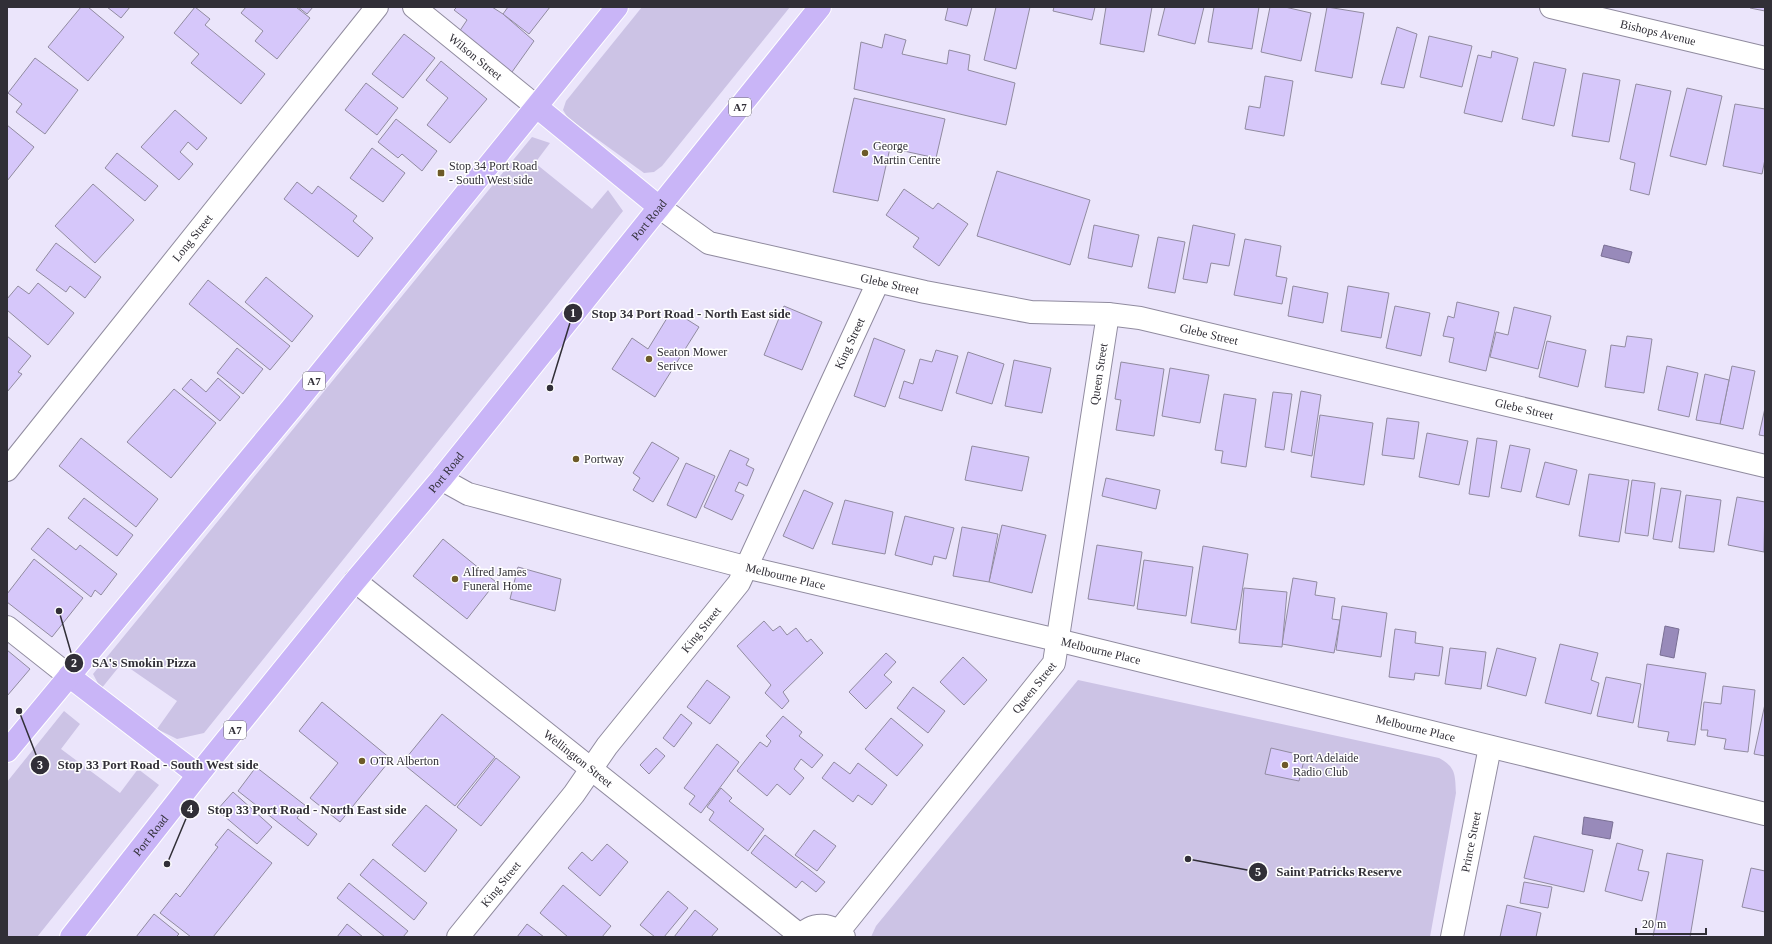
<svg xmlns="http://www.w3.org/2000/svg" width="1772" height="944" font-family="Georgia,serif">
  <rect width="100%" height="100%" fill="#ebe5fb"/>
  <g fill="#ccc3e5">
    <path d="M642,7H790L662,166L654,172L644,173L568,118L563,110L566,101Z"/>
    <path d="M532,137L550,143L535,163L592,209L608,190L623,211L204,733L177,739L157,729L177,701L122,663L101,689L93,674Z"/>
    <path d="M1078,680L1439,758C1456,767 1455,775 1456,793L1430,937H871L876,926Z"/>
    <path d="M64,711L80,724L61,749L120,793L138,769L159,785L37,937H7V782Z"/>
  </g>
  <g fill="#988aba" stroke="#796f93">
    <path d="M1604,245L1632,252L1629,263L1601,256Z"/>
    <path d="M1665,626L1679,629L1674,658L1660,655Z"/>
    <path d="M1584,817L1613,822L1610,839L1582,834Z"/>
  </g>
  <g fill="#d6c7fa" stroke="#918ba0">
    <path d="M81,7H88L124,37L88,81L48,47Z"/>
    <path d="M107,7H130L121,18Z"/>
    <path d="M195,7L210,19L205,25L265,74L241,104L191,63L199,54L174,33Z"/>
    <path d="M246,7H296L310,18L277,59L255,41L263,31L241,13Z"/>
    <path d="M298,7H313L307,14Z"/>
    <path d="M457,7H492L503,14L534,41L512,72L459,32L467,20L454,10Z"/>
    <path d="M508,7H550L529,34L503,14Z"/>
    <path d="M948,7H972L967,26L945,20Z"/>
    <path d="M996,7H1030L1016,69L984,60Z"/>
    <path d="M1054,7H1095L1092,20L1053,11Z"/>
    <path d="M1106,7H1152L1144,52L1100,44Z"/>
    <path d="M1165,7H1204L1195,44L1158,35Z"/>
    <path d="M1214,7H1259L1252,49L1208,42Z"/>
    <path d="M1270,7H1285L1311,13L1301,61L1261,52Z"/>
    <path d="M1327,7L1364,13L1352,78L1315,71Z"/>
    <path d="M1750,7H1765V11L1750,8Z"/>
    <path d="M1397,27L1417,34L1404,88L1381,84Z"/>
    <path d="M404,34L435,58L403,98L372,74Z"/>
    <path d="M885,34L906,40L902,54L947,64L949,50L970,55L968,70L1015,83L1006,125L854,89L861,42L882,48Z"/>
    <path d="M1429,36L1472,46L1462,87L1420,77Z"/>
    <path d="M1492,51L1518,58L1502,122L1464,113L1478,55L1491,58Z"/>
    <path d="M35,58L78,90L45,134L16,112L22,104L8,93Z"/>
    <path d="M441,61L487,99L450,143L427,125L448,98L426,80Z"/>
    <path d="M1534,62L1566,69L1554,126L1522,119Z"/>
    <path d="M1583,73L1620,80L1609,142L1572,136Z"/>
    <path d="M1265,76L1293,81L1284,136L1245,129L1249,106L1260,108Z"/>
    <path d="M366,83L398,108L377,135L345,110Z"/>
    <path d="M1636,84L1671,91L1649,195L1630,190L1635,163L1620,159Z"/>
    <path d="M1687,88L1722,96L1706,165L1670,156Z"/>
    <path d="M854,98L945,119L936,158L890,148L878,201L833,192Z"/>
    <path d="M1735,104L1765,109V159L1762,174L1723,166Z"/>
    <path d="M175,110L207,138L197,150L188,142L180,152L193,164L179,180L141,147Z"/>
    <path d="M396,119L437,151L422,171L402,154L398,158L378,142Z"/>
    <path d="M7,125L34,147L7,181Z"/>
    <path d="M372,148L405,173L383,202L350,178Z"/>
    <path d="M117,153L158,186L145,201L105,168Z"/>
    <path d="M997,171L1090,200L1070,265L977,236Z"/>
    <path d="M297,182L312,194L318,186L357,216L353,221L373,238L358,257L284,199Z"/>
    <path d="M93,184L134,220L95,263L55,226Z"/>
    <path d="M904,189L933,209L938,203L968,224L939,266L913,247L919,238L886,215Z"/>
    <path d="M1094,225L1139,235L1132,267L1088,258Z"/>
    <path d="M1193,225L1235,234L1229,266L1211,263L1207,283L1183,279Z"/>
    <path d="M1158,237L1185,242L1175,293L1148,288Z"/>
    <path d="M1245,239L1281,246L1276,276L1287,278L1282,304L1234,295Z"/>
    <path d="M56,243L101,277L85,298L70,286L66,292L36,270Z"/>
    <path d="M266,277L313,316L292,342L245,302Z"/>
    <path d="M208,280L290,346L270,370L189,304Z"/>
    <path d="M38,283L74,313L48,345L7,310V299L18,286L29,294Z"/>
    <path d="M1293,286L1328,293L1323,323L1288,316Z"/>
    <path d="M1348,286L1389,293L1381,338L1341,331Z"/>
    <path d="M1457,302L1499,312L1486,371L1449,362L1454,338L1443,336L1448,316L1454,318Z"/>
    <path d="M784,306L822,322L802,370L764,355Z"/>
    <path d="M1395,306L1430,313L1421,356L1386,348Z"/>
    <path d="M1514,307L1551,316L1538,369L1490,357L1496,332L1508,335Z"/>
    <path d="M672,310L699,327L655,397L612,369L632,338L648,349Z"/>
    <path d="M7,336L31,356L18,372L22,374L7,392Z"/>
    <path d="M1627,336L1652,339L1644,393L1605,387L1611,345L1625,347Z"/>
    <path d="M874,338L905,350L885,407L854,396Z"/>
    <path d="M1547,341L1586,350L1578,387L1539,377Z"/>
    <path d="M237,348L263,369L243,394L217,373Z"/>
    <path d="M936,350L958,356L942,411L899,398L904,381L913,384L920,359L932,362Z"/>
    <path d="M968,352L1004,364L992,404L956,393Z"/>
    <path d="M1014,360L1051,368L1042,413L1005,406Z"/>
    <path d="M1121,362L1164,369L1154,436L1116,430L1121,400L1115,399Z"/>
    <path d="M1667,366L1698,373L1689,417L1658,410Z"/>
    <path d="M1732,366L1755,371L1743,429L1720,424Z"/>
    <path d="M1170,368L1209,375L1200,423L1162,416Z"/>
    <path d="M1705,374L1729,380L1720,424L1696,420Z"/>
    <path d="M218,378L240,397L220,421L182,389L191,379L206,392Z"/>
    <path d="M174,389L216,423L171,478L127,442Z"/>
    <path d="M1301,391L1321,395L1312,456L1291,452Z"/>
    <path d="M1273,392L1292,394L1284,450L1265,447Z"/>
    <path d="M1224,394L1256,399L1246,467L1221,463L1223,451L1215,450Z"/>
    <path d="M1765,408V436L1759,435Z"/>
    <path d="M1320,415L1373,423L1364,485L1311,477Z"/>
    <path d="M1387,418L1419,422L1414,459L1382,455Z"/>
    <path d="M1427,433L1468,441L1459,485L1419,477Z"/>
    <path d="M81,438L158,499L136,527L59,466Z"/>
    <path d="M1477,438L1497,441L1489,497L1469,494Z"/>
    <path d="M652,442L679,458L653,502L633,490L640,478L633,473Z"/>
    <path d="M1510,445L1530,449L1521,492L1501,488Z"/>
    <path d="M972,446L1029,457L1022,491L965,480Z"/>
    <path d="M730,450L749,459L746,465L754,469L747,486L739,482L735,491L744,495L732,520L704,507Z"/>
    <path d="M1545,462L1577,470L1569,505L1536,497Z"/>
    <path d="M686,463L715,476L696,518L667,505Z"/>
    <path d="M1589,474L1629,480L1619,542L1579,536Z"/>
    <path d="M1106,478L1160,490L1156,509L1102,496Z"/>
    <path d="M1632,480L1655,483L1648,536L1625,533Z"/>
    <path d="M1661,488L1681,491L1672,542L1653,539Z"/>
    <path d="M804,490L833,503L813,549L783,536Z"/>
    <path d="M1686,495L1721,500L1714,552L1679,548Z"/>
    <path d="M1737,497L1765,502L1764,552L1728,545Z"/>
    <path d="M84,498L133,535L117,556L68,518Z"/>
    <path d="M845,500L893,512L885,554L832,544Z"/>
    <path d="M905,516L954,528L946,559L934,556L932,565L895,555Z"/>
    <path d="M1002,525L1046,535L1032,593L989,582Z"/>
    <path d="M962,527L998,534L989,582L953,576Z"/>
    <path d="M48,528L76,550L80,545L117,574L101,595L95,590L91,597L31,549Z"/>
    <path d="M443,539L496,582L467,619L413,576Z"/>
    <path d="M1097,545L1142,552L1134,606L1088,599Z"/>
    <path d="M1203,546L1248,554L1236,630L1191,623Z"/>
    <path d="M34,559L83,598L52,637L7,602V594Z"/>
    <path d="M1144,560L1193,567L1186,616L1137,609Z"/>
    <path d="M518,567L561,579L555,611L510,599Z"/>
    <path d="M1293,578L1317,582L1315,595L1335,598L1332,619L1340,620L1334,653L1282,644Z"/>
    <path d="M1244,588L1287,592L1282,647L1239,643Z"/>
    <path d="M1342,606L1387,613L1381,657L1336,650Z"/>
    <path d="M764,621L773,631L780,626L787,635L796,628L807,642L811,639L823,653L783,692L789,701L782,709L765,693L771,685L737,646Z"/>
    <path d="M1395,629L1416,632L1415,643L1443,647L1439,676L1415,673L1414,680L1389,677Z"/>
    <path d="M1560,644L1598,653L1591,680L1599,683L1591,714L1545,703Z"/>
    <path d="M1450,648L1486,652L1481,689L1445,684Z"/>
    <path d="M1497,648L1536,658L1526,696L1487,686Z"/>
    <path d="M7,650L30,669L7,696Z"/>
    <path d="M886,653L896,662L884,675L892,682L866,709L849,692Z"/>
    <path d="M963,657L987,680L964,705L940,682Z"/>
    <path d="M1647,664L1706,673L1695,745L1667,741L1669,732L1638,727Z"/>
    <path d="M1606,677L1641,684L1633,723L1597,716Z"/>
    <path d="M707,680L730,697L710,724L687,707Z"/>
    <path d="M1723,686L1755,690L1748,752L1724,749L1726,739L1707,736L1708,730H1701L1704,702L1721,704Z"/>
    <path d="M913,687L945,711L928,733L897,708Z"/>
    <path d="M322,702L391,759L340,822L310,798L338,763L299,731Z"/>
    <path d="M1765,704V756L1754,754Z"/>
    <path d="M442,714L495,757L455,806L402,763Z"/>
    <path d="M681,714L692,723L674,747L663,738Z"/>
    <path d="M783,716L802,732L799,736L823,755L812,768L801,759L794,769L804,778L790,795L777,784L767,796L737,771L760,742L767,747L771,741L766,736Z"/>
    <path d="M891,718L923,745L897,776L865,749Z"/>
    <path d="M717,744L739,762L701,813L689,804L695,796L684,788Z"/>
    <path d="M656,748L665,756L649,774L640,765Z"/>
    <path d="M1271,748L1305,756L1299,781L1265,774Z"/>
    <path d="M496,758L520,777L481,826L457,807Z"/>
    <path d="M834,762L850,774L858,763L887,785L872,805L858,795L853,802L822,778Z"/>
    <path d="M256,767L306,806L297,818L317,834L308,846L238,791Z"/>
    <path d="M721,788L732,798L729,801L764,829L748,851L709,820L714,812L707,807Z"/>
    <path d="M233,792L272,827L257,844L217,810Z"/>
    <path d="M426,805L457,830L425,872L392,845Z"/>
    <path d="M228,829L272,863L213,937H191L160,913L176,893L180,897L218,847L215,845Z"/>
    <path d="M814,830L836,846L817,871L795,855Z"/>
    <path d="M765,835L825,882L816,892L802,881L796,888L751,853Z"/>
    <path d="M1534,836L1593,850L1584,892L1524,878Z"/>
    <path d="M1617,843L1643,850L1638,870L1649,872L1642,901L1605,891Z"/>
    <path d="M607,844L628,862L600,896L568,868L582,852L592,861Z"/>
    <path d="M1667,853L1703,860L1690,937H1653Z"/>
    <path d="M373,859L427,903L414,920L360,875Z"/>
    <path d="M1751,868L1765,871V912L1742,907Z"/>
    <path d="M1524,882L1552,887L1548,908L1520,903Z"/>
    <path d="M349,883L408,931L403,937H385L337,898Z"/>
    <path d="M563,885L611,926L602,937H568L540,913Z"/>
    <path d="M668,891L688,908L664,937H655L640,925Z"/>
    <path d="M1507,905L1541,913L1536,937H1500Z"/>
    <path d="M695,910L718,929L711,937H674Z"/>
    <path d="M154,914L179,934L176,937H136Z"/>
    <path d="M347,924L363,937H337Z"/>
    <path d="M527,924L544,937H517Z"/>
  </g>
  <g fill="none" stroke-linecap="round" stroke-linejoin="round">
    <g stroke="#908b9f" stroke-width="24">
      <g id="minor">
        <path id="s1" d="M414,7L537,107"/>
        <path id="s2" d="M1551,7L1765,58"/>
        <path id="s3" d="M659,207L709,243L925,292L1031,312L1108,314L1140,318L1765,466"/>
        <path id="s4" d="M7,470L377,7"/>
        <path id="s5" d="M441,479L468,494L745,567L1057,640L1765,814"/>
        <path id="s6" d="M355,581L801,936"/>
        <path d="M7,627L69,676"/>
        <path id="s7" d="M839,931L1054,663L1108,314"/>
        <path id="s8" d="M458,937L574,794L607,746L739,583L878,282"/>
        <path d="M800,937C812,921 832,923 844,937"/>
        <path id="s9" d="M1452,937L1490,747"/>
      </g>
    </g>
    <g stroke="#fff" stroke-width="24">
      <g id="highway">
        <path d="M537,107L659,207"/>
        <path d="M69,676L198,775"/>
        <path d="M7,751L291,409L617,7"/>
        <path id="s10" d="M71,937L198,775L355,581L441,479L820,7"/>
      </g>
    </g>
    <use href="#minor" stroke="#fff" stroke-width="22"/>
    <use href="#highway" stroke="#c9b5f7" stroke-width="22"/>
  </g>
  <g fill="#6d5a28" stroke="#fff" stroke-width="1.5">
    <circle cx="865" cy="153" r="4"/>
    <rect x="437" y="169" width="8" height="8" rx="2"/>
    <circle cx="649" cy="359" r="4"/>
    <circle cx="576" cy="459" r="4"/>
    <circle cx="455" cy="579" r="4"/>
    <circle cx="362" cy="761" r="4"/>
    <circle cx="1285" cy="765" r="4"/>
  </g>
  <g text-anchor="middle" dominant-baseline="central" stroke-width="3" stroke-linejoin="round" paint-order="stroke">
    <g fill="#fff" stroke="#6f6d73" stroke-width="1">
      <rect x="729" y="98" width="22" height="18" rx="3"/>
      <rect x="303" y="372" width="22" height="18" rx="3"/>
      <rect x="224" y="721" width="22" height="18" rx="3"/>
    </g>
    <g font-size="11" font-weight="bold" fill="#312f37">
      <text x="740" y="107">A7</text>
      <text x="314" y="381">A7</text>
      <text x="235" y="730">A7</text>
    </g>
    <g font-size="12" fill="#312f37" stroke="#fff">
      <text stroke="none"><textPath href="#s2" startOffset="110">Bishops Avenue</textPath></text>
      <text stroke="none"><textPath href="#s1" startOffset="79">Wilson Street</textPath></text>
      <text stroke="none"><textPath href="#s10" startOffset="921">Port Road</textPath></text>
      <text stroke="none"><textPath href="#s4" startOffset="297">Long Street</textPath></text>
      <text stroke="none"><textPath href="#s3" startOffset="247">Glebe Street</textPath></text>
      <text stroke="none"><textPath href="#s3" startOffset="571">Glebe Street</textPath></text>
      <text stroke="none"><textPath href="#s8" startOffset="716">King Street</textPath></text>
      <text stroke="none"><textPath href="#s7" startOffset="636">Queen Street</textPath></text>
      <text stroke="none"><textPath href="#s3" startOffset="895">Glebe Street</textPath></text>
      <text stroke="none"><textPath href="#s10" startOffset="597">Port Road</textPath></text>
      <text stroke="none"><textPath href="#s5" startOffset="359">Melbourne Place</textPath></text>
      <text stroke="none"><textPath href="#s8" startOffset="392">King Street</textPath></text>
      <text stroke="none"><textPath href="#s5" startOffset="683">Melbourne Place</textPath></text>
      <text stroke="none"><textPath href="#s7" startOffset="312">Queen Street</textPath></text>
      <text stroke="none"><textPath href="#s5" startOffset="1007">Melbourne Place</textPath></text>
      <text stroke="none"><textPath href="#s6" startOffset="285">Wellington Street</textPath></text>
      <text stroke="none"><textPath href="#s10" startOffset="129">Port Road</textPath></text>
      <text stroke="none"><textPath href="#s9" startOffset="97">Prince Street</textPath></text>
      <text stroke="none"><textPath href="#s8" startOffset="68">King Street</textPath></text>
    </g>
    <g font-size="12" fill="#312f37" stroke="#fff" text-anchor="start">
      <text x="873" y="146">George<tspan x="873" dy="14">Martin Centre</tspan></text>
      <text x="449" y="166">Stop 34 Port Road<tspan x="449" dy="14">- South West side</tspan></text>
      <text x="657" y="352">Seaton Mower<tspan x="657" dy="14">Serivce</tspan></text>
      <text x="584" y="459">Portway</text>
      <text x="463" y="572">Alfred James<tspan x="463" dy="14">Funeral Home</tspan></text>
      <text x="1293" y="758">Port Adelaide<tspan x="1293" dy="14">Radio Club</tspan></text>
      <text x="370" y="761">OTR Alberton</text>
    </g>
  </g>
  <path fill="none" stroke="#312f37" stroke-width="1.5" d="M550 388L573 313M59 611L74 663M19 711L40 765M167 864L190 809M1188 859L1258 872"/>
  <g fill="#312f37" stroke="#fff" stroke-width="1.5">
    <circle cx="550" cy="388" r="4"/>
    <circle cx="59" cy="611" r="4"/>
    <circle cx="19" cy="711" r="4"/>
    <circle cx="167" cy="864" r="4"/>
    <circle cx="1188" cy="859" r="4"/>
    <circle cx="573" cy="313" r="10"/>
    <circle cx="74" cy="663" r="10"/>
    <circle cx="40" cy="765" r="10"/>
    <circle cx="190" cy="809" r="10"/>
    <circle cx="1258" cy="872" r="10"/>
  </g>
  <g font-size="12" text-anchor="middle" font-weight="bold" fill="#fff">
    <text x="573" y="317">1</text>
    <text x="74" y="667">2</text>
    <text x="40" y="769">3</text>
    <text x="190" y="813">4</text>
    <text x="1258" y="876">5</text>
  </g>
  <g font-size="13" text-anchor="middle" font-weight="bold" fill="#312f37" stroke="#fff" stroke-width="3" stroke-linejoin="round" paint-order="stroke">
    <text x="691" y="318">Stop 34 Port Road - North East side</text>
    <text x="144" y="667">SA's Smokin Pizza</text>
    <text x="158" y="769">Stop 33 Port Road - South West side</text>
    <text x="307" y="814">Stop 33 Port Road - North East side</text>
    <text x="1339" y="876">Saint Patricks Reserve</text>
  </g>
  <rect width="1772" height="944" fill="none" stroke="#312f37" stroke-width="16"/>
  <path d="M1636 928v6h70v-6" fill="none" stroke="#312f37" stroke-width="2"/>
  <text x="1642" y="928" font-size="12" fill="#312f37" stroke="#ffffff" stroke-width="3" paint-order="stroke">20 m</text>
</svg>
